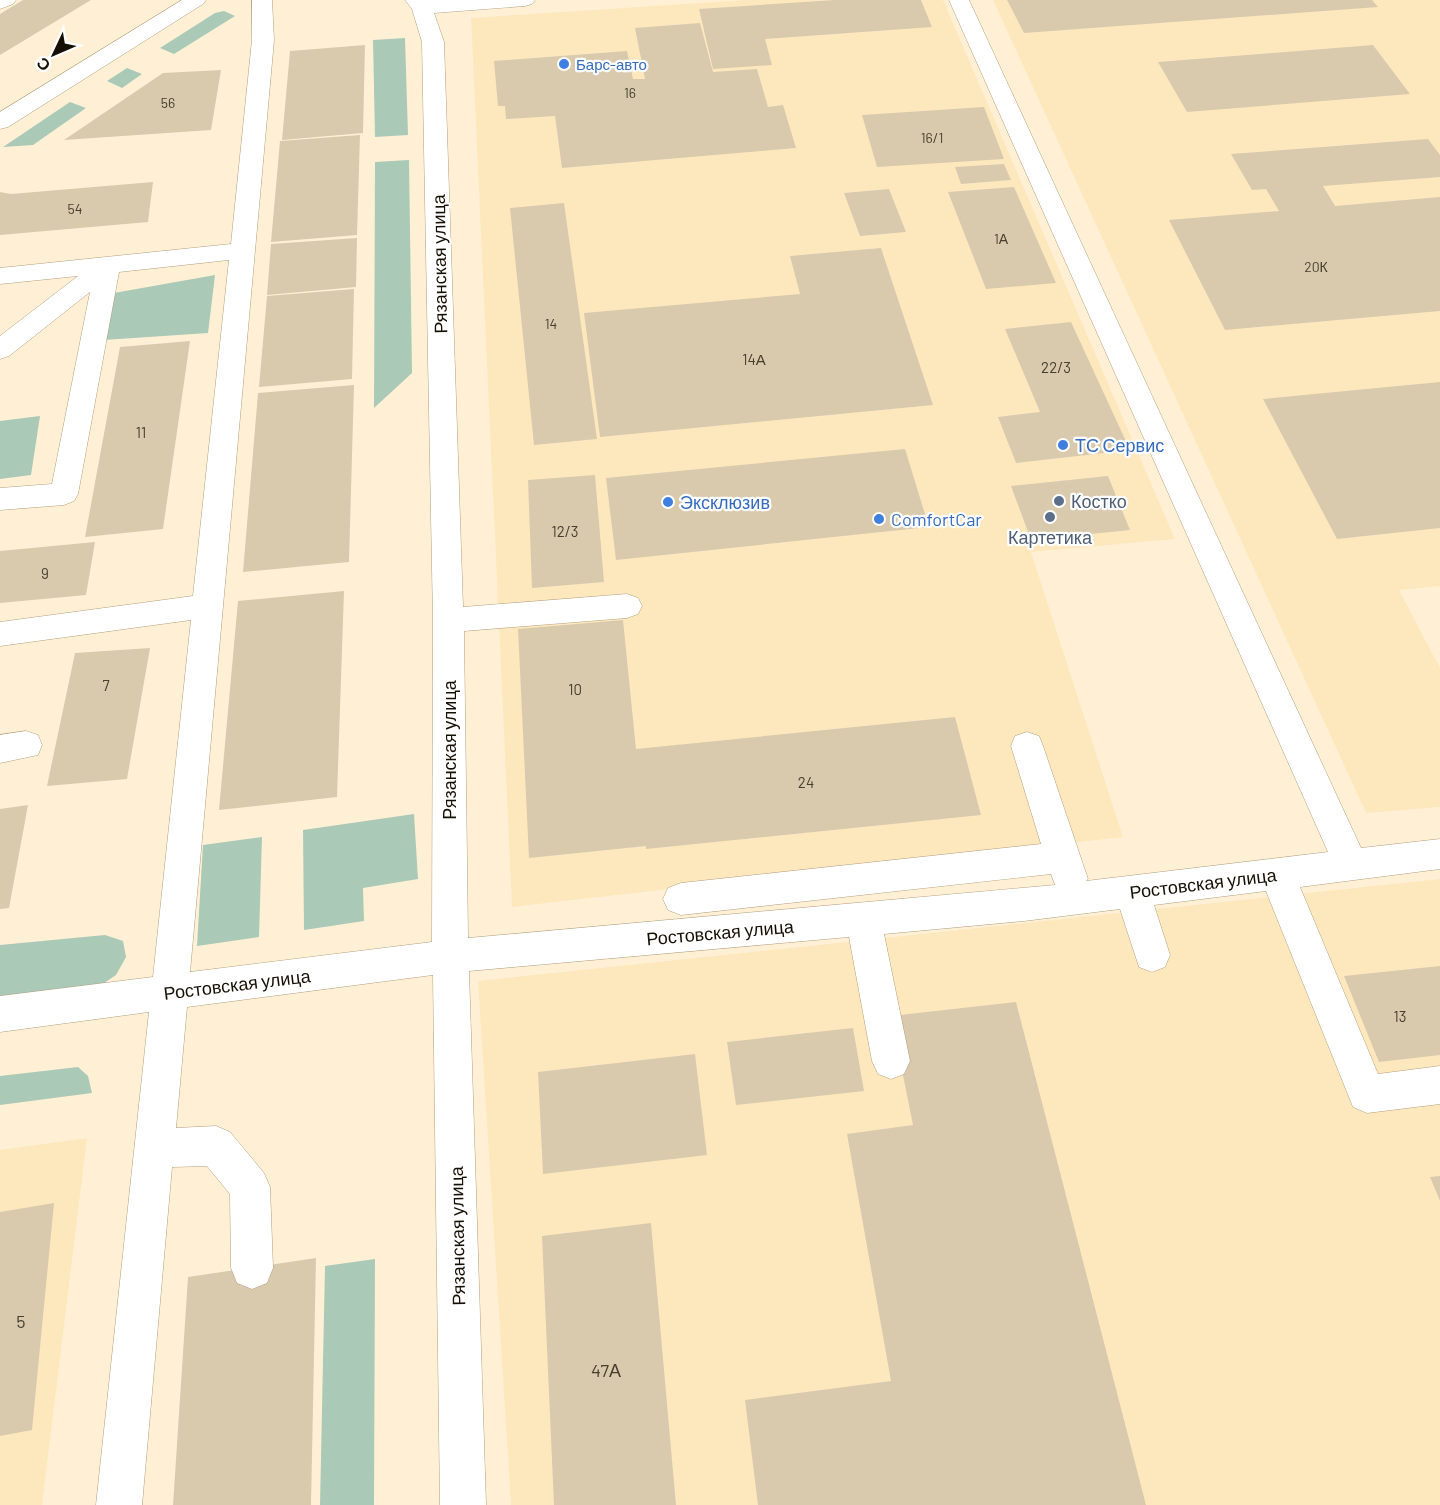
<svg xmlns="http://www.w3.org/2000/svg" width="1440" height="1505" font-family="Barlow,sans-serif">
  <rect width="100%" height="100%" fill="#fff0d5"/>
  <g fill="#fde8be">
    <path d="M746,0H943L1175,539L1031,552L1123,837L512,907L471,18Z"/>
    <path d="M993,0H1440V586L1399,590L1440,668V807L1366,813Z"/>
    <path d="M1440,879V1505H511L478,981Z"/>
    <path d="M87,1138L42,1505H0V1150Z"/>
  </g>
  <g fill="#aac9b7">
    <path d="M224,11L235,16L174,54L160,48L215,13Z"/>
    <path d="M405,38L408,135L375,137L373,40Z"/>
    <path d="M127,68L142,74L122,88L107,81Z"/>
    <path d="M70,102L86,108L33,145L3,147Z"/>
    <path d="M409,160L412,373L374,408L375,162Z"/>
    <path d="M215,275L208,333L104,340L114,293Z"/>
    <path d="M40,416L31,475L0,479V421Z"/>
    <path d="M414,814L418,879L363,888L364,921L304,930L303,830Z"/>
    <path d="M262,837L259,937L197,946L203,845Z"/>
    <path d="M105,935L123,941L126,957L116,975L98,987L0,998V945Z"/>
    <path d="M78,1067L88,1076L92,1093L0,1105V1076Z"/>
    <path d="M375,1259L374,1505H320L325,1266Z"/>
  </g>
  <g fill="#d9caae">
    <path d="M23,0H91L0,55V14Z"/>
    <path d="M835,0H921L932,27L765,39L772,65L713,69L699,9Z"/>
    <path d="M1007,0H1372L1378,7L1024,33Z"/>
    <path d="M700,23L713,72L757,69L768,107L783,105L796,148L562,168L555,116L506,119L505,106H498L494,61L627,51L633,79H645L635,28Z"/>
    <path d="M365,45L363,133L282,140L290,51Z"/>
    <path d="M1373,45L1410,94L1187,112L1158,62Z"/>
    <path d="M221,70L211,130L64,140L163,73Z"/>
    <path d="M984,107L1004,159L877,167L862,115Z"/>
    <path d="M360,135L357,235L271,242L280,141Z"/>
    <path d="M1428,139L1440,155V177L1323,186L1335,206L1440,197V311L1225,330L1169,220L1279,211L1266,189L1252,190L1231,154Z"/>
    <path d="M1004,164L1011,180L961,184L955,167Z"/>
    <path d="M153,182L148,222L0,235V192L11,194Z"/>
    <path d="M1014,187L1056,283L986,289L948,192Z"/>
    <path d="M889,189L906,232L860,236L844,193Z"/>
    <path d="M564,203L597,439L534,445L510,208Z"/>
    <path d="M357,238L356,287L267,295L271,244Z"/>
    <path d="M881,248L933,405L600,437L584,313L800,294L790,256Z"/>
    <path d="M354,289L352,379L259,387L267,296Z"/>
    <path d="M1071,322L1130,450L1016,463L998,417L1040,412L1005,329Z"/>
    <path d="M190,341L163,529L85,537L120,347Z"/>
    <path d="M1440,382V528L1337,539L1263,399Z"/>
    <path d="M354,385L349,562L243,572L258,393Z"/>
    <path d="M905,449L929,527L616,560L606,478Z"/>
    <path d="M595,475L604,582L532,588L528,480Z"/>
    <path d="M1108,476L1130,530L1031,540L1011,486Z"/>
    <path d="M95,542L86,595L0,603V551Z"/>
    <path d="M344,591L337,797L219,810L238,601Z"/>
    <path d="M623,620L636,749L955,717L981,815L646,849V846L529,858L518,629Z"/>
    <path d="M150,648L127,779L47,786L75,653Z"/>
    <path d="M28,805L9,908L0,909V809Z"/>
    <path d="M1440,966V1055L1379,1062L1344,976Z"/>
    <path d="M1016,1002L1146,1505H758L745,1400L891,1381L847,1134L913,1125L891,1016Z"/>
    <path d="M853,1028L864,1091L736,1105L727,1042Z"/>
    <path d="M695,1054L707,1155L543,1174L538,1072Z"/>
    <path d="M1440,1176V1201L1430,1177Z"/>
    <path d="M54,1203L32,1430L0,1436V1212Z"/>
    <path d="M651,1223L676,1505H554L542,1236Z"/>
    <path d="M316,1258L311,1505H173L188,1277Z"/>
  </g>
  <g fill="none" stroke-linecap="round" stroke-linejoin="round">
    <g stroke="#b09f7f" stroke-width="1">
      <g id="minor">
        <path d="M0,0H16L13,4L0,9Z"/>
        <path d="M182,0H206L203,4L8,127L0,129V112Z"/>
        <path d="M252,0H272L274,40L190,972L432,942L433,620L422,42L412,9L405,0H535L532,4L525,6L434,13L444,42L463,607L627,594L638,598L642,606L638,614L627,618L464,631L468,938L1055,885L1051,874L681,915L668,910L663,899L668,888L681,883L1041,844L1011,746L1015,736L1027,732L1039,736L1043,746L1088,879L1086,881L1328,852L949,0H969L1361,848L1440,839V869L1300,887L1378,1074L1440,1066V1104L1367,1113L1353,1107L1266,891L1154,905L1170,955L1165,967L1152,972L1139,967L1120,909L1024,921L884,934L910,1061L904,1074L891,1079L878,1074L872,1061L849,937L469,971L486,1505H440L433,975L187,1007L176,1128L216,1126L230,1132L264,1173L270,1187L273,1268L267,1283L252,1289L237,1283L231,1268L230,1194L207,1166L172,1167L142,1505H96L149,1012L0,1032V996L153,977L191,620L0,646V622L193,596L229,260L119,272L78,494L74,501L64,505L0,510V488L52,484L90,292L9,356L0,359V336L78,276L0,284V268L231,244L252,40Z"/>
        <path d="M26,731L38,735L42,745L38,755L0,763V735Z"/>
      </g>
    </g>
    <use href="#minor" fill="#fff" fill-rule="evenodd"/>
  </g>
  <g fill="#3f7fe0" stroke="#fff" stroke-width="2">
    <circle cx="564" cy="64" r="6"/>
    <circle cx="1063" cy="445" r="6"/>
    <circle cx="668" cy="502" r="6"/>
    <circle cx="879" cy="519" r="6"/>
  </g>
  <g fill="#5c6f8a" stroke="#fff" stroke-width="2">
    <circle cx="1059" cy="501" r="6"/>
    <circle cx="1050" cy="517" r="6"/>
  </g>
  <g text-anchor="middle" dominant-baseline="central" stroke-width="4.5" stroke-linejoin="round" paint-order="stroke">
    <g font-size="14" fill="#463e2e">
      <text x="630" y="92">16</text>
      <text x="168" y="102">56</text>
      <text x="932" y="137">16/1</text>
      <text x="75" y="208">54</text>
      <text x="1001" y="238">1А</text>
      <text x="1316" y="266">20К</text>
      <text x="551" y="323">14</text>
    </g>
    <g font-size="15" fill="#366cbe" stroke="#fff" text-anchor="start">
      <text x="576" y="64">Барс-авто</text>
    </g>
    <g font-size="15" fill="#463e2e">
      <text x="754" y="359">14А</text>
      <text x="1056" y="367">22/3</text>
      <text x="141" y="432">11</text>
      <text x="565" y="531">12/3</text>
      <text x="45" y="573">9</text>
      <text x="106" y="685">7</text>
      <text x="575" y="689">10</text>
      <text x="806" y="782">24</text>
      <text x="1400" y="1016">13</text>
    </g>
    <g font-size="18" fill="#150f04" stroke="#fff">
      <text transform="translate(439 264) rotate(-91)">Рязанская улица</text>
      <text transform="translate(449 750) rotate(-90)">Рязанская улица</text>
      <text transform="translate(1203 883) rotate(-7)">Ростовская улица</text>
      <text transform="translate(720 932) rotate(-5)">Ростовская улица</text>
      <text transform="translate(237 984) rotate(-7)">Ростовская улица</text>
      <text transform="translate(457 1236) rotate(-91)">Рязанская улица</text>
    </g>
    <g font-size="18" fill="#366cbe" stroke="#fff" text-anchor="start">
      <text x="1075" y="445">ТС Сервис</text>
      <text x="680" y="502">Эксклюзив</text>
      <text x="891" y="519">ComfortCar</text>
    </g>
    <g font-size="18" fill="#4e5e75" stroke="#fff" text-anchor="start">
      <text x="1071" y="501">Костко</text>
      <text x="1050" y="537" text-anchor="middle">Картетика</text>
    </g>
    <g font-size="18" fill="#463e2e">
      <text x="21" y="1321">5</text>
      <text x="606" y="1370">47А</text>
    </g>
  </g>
  <g transform="translate(54 54) rotate(226)" stroke="#ffffff" stroke-width="4.5" paint-order="stroke">
  <path d="M0-4.5L10 22L0 15L-10 22Z" fill="#150f04"/>
  <text y="-9" font-size="16" font-weight="bold" text-anchor="middle" fill="#150f04">С</text>
  </g>
</svg>
